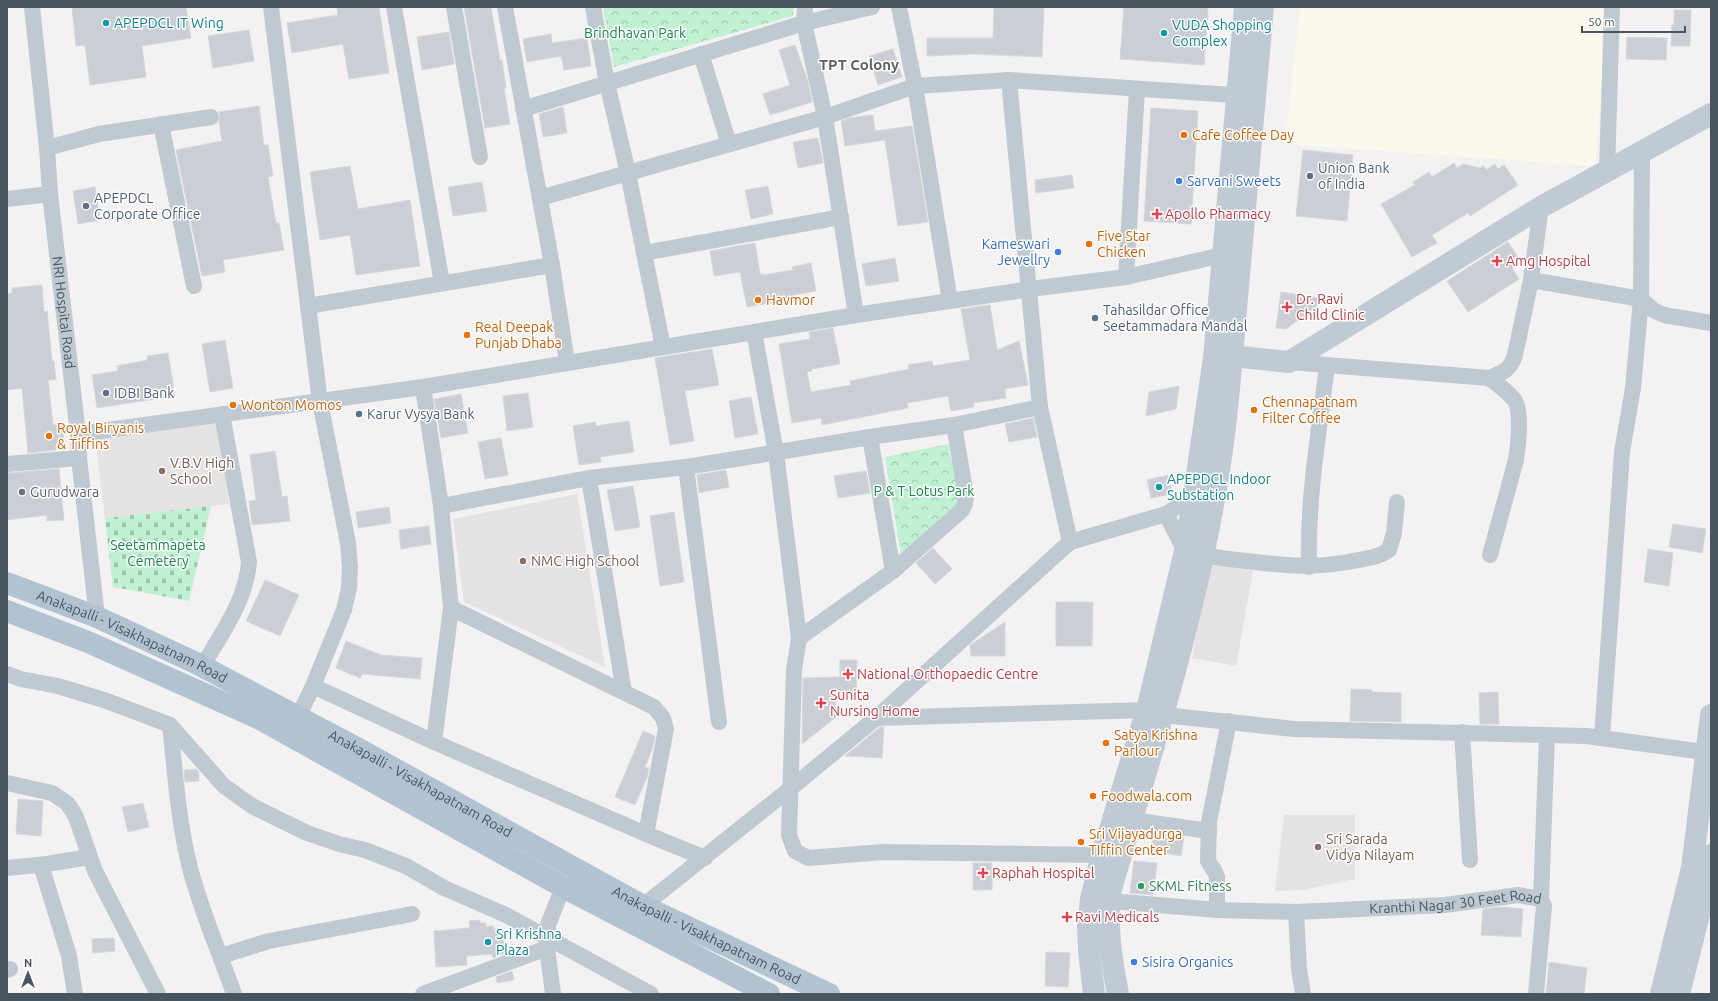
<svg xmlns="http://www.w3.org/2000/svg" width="1718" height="1001" font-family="Ubuntu,sans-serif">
  <defs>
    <pattern id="cemetery-stones" width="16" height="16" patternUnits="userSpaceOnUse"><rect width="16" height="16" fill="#c0f1d2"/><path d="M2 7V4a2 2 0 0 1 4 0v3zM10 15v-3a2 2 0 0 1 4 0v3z" fill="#9ec6ae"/></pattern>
    <pattern id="park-crowns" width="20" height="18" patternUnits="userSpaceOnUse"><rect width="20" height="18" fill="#c0f1d2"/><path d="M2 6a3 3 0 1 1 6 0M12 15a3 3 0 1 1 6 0" fill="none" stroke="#9ec6ae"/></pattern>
  </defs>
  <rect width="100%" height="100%" fill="#f4f1f2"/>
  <path fill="#fdf8ec" d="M1300,7H1609L1595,166L1285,144Z"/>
  <g fill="#e5e2e4">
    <path d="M220,423L229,504L105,518L95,437Z"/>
    <path d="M577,494L605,667L464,602L453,519Z"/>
    <path d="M1209,563L1253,571L1236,666L1192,658Z"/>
    <path d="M1284,815H1355V879L1303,890L1275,891Z"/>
  </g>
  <path fill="url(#cemetery-stones)" d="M211,506L189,601L113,587L105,518Z"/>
  <g fill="url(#park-crowns)">
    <path d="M603,7H794L793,16L614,67Z"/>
    <path d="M948,444L961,503L901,556L885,457Z"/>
  </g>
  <g fill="#cbced4" stroke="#d5d8dd">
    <path d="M72,7H186L191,38L142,46L146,77L90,85L85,45L76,46Z"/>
    <path d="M343,7H379L389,73L349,79L343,44L292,53L287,23L338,15L337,8Z"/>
    <path d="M464,7H491L500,60H502L506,88H504L510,124L485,128Z"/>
    <path d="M994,7H1044L1042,57L974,54L927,56V38H993Z"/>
    <path d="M1124,7H1208L1204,65L1120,59Z"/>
    <path d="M1674,10H1691L1690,46H1671L1672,25H1674Z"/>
    <path d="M249,30L254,61L213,68L208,36Z"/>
    <path d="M449,32L454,64L422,70L417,37Z"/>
    <path d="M551,34L552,43L587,38L591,66L564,70L561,56L527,62L523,39Z"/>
    <path d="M1627,37L1667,38L1666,60L1626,59Z"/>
    <path d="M795,45L808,82L812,102L770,115L763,94L790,85L779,50Z"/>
    <path d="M893,49L902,77L878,85L869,56Z"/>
    <path d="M259,106L264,145H268L273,176L268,177L276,223H279L284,250L223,260L225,272L202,276L176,150L222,141L219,122L220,116L219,112Z"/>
    <path d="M563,107L567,133L543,137L539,114Z"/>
    <path d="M1151,108L1198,111L1191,224L1144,221Z"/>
    <path d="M873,115L875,131L912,126L928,222L898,226L885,140L845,146L841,121L850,118Z"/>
    <path d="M818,138L823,163L798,168L793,142Z"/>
    <path d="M1303,150L1353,155L1347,221L1296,216Z"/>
    <path d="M1454,163L1457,168L1463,164L1480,168L1484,166L1486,170L1495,164L1498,169L1504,165L1518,185L1470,216L1468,213L1432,235L1437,243L1412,257L1381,204L1415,185L1413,182L1429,172L1432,177Z"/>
    <path d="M350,166L358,209L410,200L420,266L356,275L350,235L320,240L310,172Z"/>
    <path d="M1072,175L1074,188L1036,193L1035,180Z"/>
    <path d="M482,182L487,211L453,216L448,187Z"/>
    <path d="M768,186L773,214L751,219L745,190Z"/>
    <path d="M95,187L100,220L78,224L73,191Z"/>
    <path d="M1508,242L1521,262L1512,268L1519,279L1468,312L1447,281Z"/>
    <path d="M755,243L760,274H763V275L793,270L792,267L811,263L816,291L794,295L795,298L747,307L740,272L714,276L710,251Z"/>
    <path d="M895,258L899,281L866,286L862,264Z"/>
    <path d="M42,285L44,312L47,311L52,361H54L56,380H48L53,425L62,424L64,443L56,444V450L28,453L22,388L7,390V294L12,293V288Z"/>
    <path d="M1281,292L1326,299L1286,329L1276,328Z"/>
    <path d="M990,305L997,350L1019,341L1028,385L1005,389L1006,398L973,403L974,407L951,411L948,396L907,403L908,408L822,425L821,418L792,423L779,344L810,339L809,332L833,328L840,364L812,369V371L807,372L811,392L851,385L850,381L909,369L908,365L932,361L933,366L970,360L961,309Z"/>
    <path d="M225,340L233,388L210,392L202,344Z"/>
    <path d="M712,349L719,385L685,391L694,441L670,445L655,358Z"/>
    <path d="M168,353L175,396L97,408L92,375L118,371L117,366L148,360L147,356Z"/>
    <path d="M1179,386L1176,409L1146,416L1149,392Z"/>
    <path d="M528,393L533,427L507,431L503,396Z"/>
    <path d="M461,394L468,433L441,438L434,399Z"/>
    <path d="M751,397L758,434L735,438L729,401Z"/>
    <path d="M1033,418L1037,437L1009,442L1005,424Z"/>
    <path d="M629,421L634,452L600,457L601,462L579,465L573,426L595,422L596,426Z"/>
    <path d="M501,438L508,475L485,479L478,442Z"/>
    <path d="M275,451L282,497L287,496L290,521L252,525L249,501L256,500L250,455Z"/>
    <path d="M59,469L64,520L47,521V515L7,520V473Z"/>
    <path d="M726,470L729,487L699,493L697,475Z"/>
    <path d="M866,471L870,493L838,498L834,476Z"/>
    <path d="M1168,475L1172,494L1151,498L1147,480Z"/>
    <path d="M633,486L640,527L615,531L607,490Z"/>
    <path d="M389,507L391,523L358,528L356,512Z"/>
    <path d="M674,512L684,582L660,586L650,516Z"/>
    <path d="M1673,524L1706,529L1702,553L1669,547Z"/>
    <path d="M429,526L431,544L401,549L399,530Z"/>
    <path d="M933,548L952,569L935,584L916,563Z"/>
    <path d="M1648,549L1673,553L1669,586L1644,582Z"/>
    <path d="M265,580L299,595L280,636L246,621Z"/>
    <path d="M1056,602H1093L1092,646H1056Z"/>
    <path d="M1005,622V656H971L970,645Z"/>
    <path d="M346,641L381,655L422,658L420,679L362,674L360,678L336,668Z"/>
    <path d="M840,660H857L856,698L835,697L836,717L802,744L803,678L840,677Z"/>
    <path d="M1351,689L1372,690V692L1401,693V722L1350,721Z"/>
    <path d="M1498,692L1499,724H1480L1479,693Z"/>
    <path d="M880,727H884L882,758L845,756Z"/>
    <path d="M643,731L655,736L652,750L645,767L649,768L647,777L635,805L615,797Z"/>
    <path d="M196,769L199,772V781L185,782L184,770Z"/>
    <path d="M18,799L43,801L41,836L16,834Z"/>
    <path d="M143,803L149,827L128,832L122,807Z"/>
    <path d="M1154,833L1184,837L1181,856L1151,851Z"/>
    <path d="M1134,861L1157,863L1153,895L1130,893Z"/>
    <rect x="973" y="863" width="19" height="27"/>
    <path d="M1499,907L1523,909L1521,937L1481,935L1483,909Z"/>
    <path d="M480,920V923H486V927L493,926L494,929H499V932L503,931L505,953L493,958L492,954L466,956L467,965L436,967L434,931L470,928L469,921Z"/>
    <path d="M114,938L115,951L93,953L92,939Z"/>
    <path d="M1046,952L1070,953L1068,987L1045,986Z"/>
    <path d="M1549,962L1587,968L1584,994H1546Z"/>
    <path d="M512,971L514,980L497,983L496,977Z"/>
  </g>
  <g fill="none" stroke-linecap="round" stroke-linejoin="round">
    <g stroke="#bfc9d1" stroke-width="16">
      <path id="s1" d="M32,7L47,148L50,194L78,434L79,458L97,617"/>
      <path d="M271,7L320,402L348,543L350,567L349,588L344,610L313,686L298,717"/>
      <path d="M394,7L442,283"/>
      <path d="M454,7L480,157"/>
      <path d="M505,7L552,265L567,362"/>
      <path d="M593,7L607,83L628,173L663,347"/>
      <path d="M805,7L804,23L825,117L856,315"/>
      <path d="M899,7L915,86L950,301"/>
      <path d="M701,54L729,144"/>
      <path d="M523,109L804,23L872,7"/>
      <path d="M161,124L194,286"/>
      <path d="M47,148L99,134L211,117"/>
      <path d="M1607,171L1612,7"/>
      <path d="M540,198L825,117L915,86L1009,80L1248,96"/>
      <path d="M7,199L50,194"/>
      <path d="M644,253L841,217"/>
      <path d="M1126,277L1137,89"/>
      <path d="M1531,280L1641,299L1653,310L1664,315L1711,323"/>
      <path d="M308,306L552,265"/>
      <path d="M754,332L776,453L799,638L794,670L789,835L795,851L808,858L883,852L1102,855"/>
      <path d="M1289,362L1489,378C1503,373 1511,369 1515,355L1531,280L1541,207"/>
      <path d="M1489,378C1497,384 1509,392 1515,401C1522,412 1518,446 1516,460L1490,555"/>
      <path d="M423,387L441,506L589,478L686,467L870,437L954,425L1040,407L1009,80"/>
      <path d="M1040,407L1070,542"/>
      <path d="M78,434L423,387L856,315L1030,289L1126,277L1223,255H1232"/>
      <path d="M870,437L893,571"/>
      <path d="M7,464L79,458"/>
      <path d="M686,467L719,722"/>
      <path d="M589,478L624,692"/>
      <path d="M1166,514L1185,551C1205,556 1225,559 1246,561C1287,566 1317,569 1358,560C1369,558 1379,557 1389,550L1394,533L1397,502"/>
      <path d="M1309,567C1307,500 1319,432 1327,366"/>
      <path d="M799,638L893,571L962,510L965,504L966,496L954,425"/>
      <path d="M202,667C221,634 246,601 249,562L222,414"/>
      <path d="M7,674L21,679L58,686L107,701L170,725L224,786L252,806L307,833L339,844L365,850L406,866L444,888L506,915L651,994"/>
      <path d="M313,686L434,742L646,834L666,729L663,718L654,707L451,608"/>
      <path d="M876,718L1147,710L1164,715L1294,729L1587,736L1711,753"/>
      <path d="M170,725C175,771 178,819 189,864C200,909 219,951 234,994"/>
      <path d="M1462,732L1470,860"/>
      <path d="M1602,737L1622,452L1633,388L1641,299L1642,152"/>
      <path d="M434,742L451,608L441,506"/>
      <path d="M7,783L52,793L68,804L76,817L95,871L158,994"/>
      <path d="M1132,820L1209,831"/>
      <path d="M646,834L705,858"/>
      <path d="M41,865L69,956L75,994"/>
      <path d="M7,868L47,864L89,857"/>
      <path d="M1541,899L1547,735"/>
      <path d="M1099,900L1217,910L1296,912L1299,969L1303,994"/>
      <path d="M643,906L791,788L876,718L1070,542L1166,514L1194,495"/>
      <path d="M1217,910V877C1215,870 1211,867 1208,861L1209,822L1229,721"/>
      <path id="s2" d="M1296,912L1445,905L1518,895L1541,899L1544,906L1536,994"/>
      <path d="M547,948L553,994"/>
      <path d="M221,956L269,941L412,914"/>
      <path d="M7,970L10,969"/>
      <path d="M423,994L547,948L548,925L563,887"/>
    </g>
    <g stroke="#bfcad5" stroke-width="22">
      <path d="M1231,356L1289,362L1541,207L1711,114"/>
      <path d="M1094,994L1089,951L1088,926L1091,899L1102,855L1147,710L1185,551L1194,495L1214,358L1245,7"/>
      <path d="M1118,994C1111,958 1105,921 1112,885C1151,756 1192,627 1215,494C1227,430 1231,363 1237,298C1246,201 1255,104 1263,7"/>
      <path d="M1661,994L1692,868L1711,715"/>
      <path d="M1679,994L1708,879L1711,855"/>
    </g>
    <g stroke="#b1c2d1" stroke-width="22">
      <path id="s3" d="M7,583L97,617L196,663L355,747L643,906L829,994"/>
      <path d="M7,611L88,642L258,718L563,887L769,994"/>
    </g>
  </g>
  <g fill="#0f9aa8" stroke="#fff" stroke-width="1.5">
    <circle cx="106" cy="23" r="4"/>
    <circle cx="1164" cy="33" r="4"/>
    <circle cx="1159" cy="487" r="4"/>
    <circle cx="488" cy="942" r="4"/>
  </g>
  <g fill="#e8710a" stroke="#fff" stroke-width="1.5">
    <circle cx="1184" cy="135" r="4"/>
    <circle cx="1089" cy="244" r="4"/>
    <circle cx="758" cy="300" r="4"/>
    <circle cx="467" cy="335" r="4"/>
    <circle cx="233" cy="405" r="4"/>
    <circle cx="1254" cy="410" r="4"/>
    <circle cx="49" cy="436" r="4"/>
    <circle cx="1106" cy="743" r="4"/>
    <circle cx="1093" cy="796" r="4"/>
    <circle cx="1081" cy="842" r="4"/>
  </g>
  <g fill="#5c6f8a" stroke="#fff" stroke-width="1.5">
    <circle cx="1310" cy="176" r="4"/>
    <circle cx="86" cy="206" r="4"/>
    <circle cx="1095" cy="318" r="4"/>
    <circle cx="106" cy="393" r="4"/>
    <circle cx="359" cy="414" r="4"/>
  </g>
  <g fill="#3f7fe0" stroke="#fff" stroke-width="1.5">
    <circle cx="1179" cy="181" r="4"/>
    <circle cx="1058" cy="252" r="4"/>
    <circle cx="1134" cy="962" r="4"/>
  </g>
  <g fill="#e0444e" stroke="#fff" stroke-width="1.5">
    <path d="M1155 208h4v4h4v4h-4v4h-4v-4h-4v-4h4z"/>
    <path d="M1495 255h4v4h4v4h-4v4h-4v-4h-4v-4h4z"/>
    <path d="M1285 301h4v4h4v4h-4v4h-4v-4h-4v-4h4z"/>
    <path d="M846 668h4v4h4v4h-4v4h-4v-4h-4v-4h4z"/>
    <path d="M819 697h4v4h4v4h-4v4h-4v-4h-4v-4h4z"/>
    <path d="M981 867h4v4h4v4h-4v4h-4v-4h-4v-4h4z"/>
    <path d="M1065 911h4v4h4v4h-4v4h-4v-4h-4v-4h4z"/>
  </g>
  <g fill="#8d6e63" stroke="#fff" stroke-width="1.5">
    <circle cx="162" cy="471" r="4"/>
    <circle cx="523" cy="561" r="4"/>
    <circle cx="1318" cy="847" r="4"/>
  </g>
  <circle fill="#6b7280" stroke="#fff" stroke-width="1.5" cx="22" cy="492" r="4"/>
  <circle fill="#2e9e5b" stroke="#fff" stroke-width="1.5" cx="1141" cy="886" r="4"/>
  <g text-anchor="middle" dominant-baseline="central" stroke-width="3" stroke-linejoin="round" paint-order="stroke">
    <g font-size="14" fill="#0d838f" stroke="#fff" text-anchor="start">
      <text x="114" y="23">APEPDCL IT Wing</text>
      <text x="1172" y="25">VUDA Shopping<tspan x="1172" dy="16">Complex</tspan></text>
      <text x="1167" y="479">APEPDCL Indoor<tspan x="1167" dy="16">Substation</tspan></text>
      <text x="496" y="934">Sri Krishna<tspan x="496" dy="16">Plaza</tspan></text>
    </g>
    <g font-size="14" fill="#14864a" stroke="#fff">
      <text x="635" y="33">Brindhavan Park</text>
      <text x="924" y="491">P &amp; T Lotus Park</text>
      <text x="158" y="545">Seetammapeta<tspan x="158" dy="16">Cemetery</tspan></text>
    </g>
    <g font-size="14" fill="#c56008" stroke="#fff" text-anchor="start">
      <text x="1192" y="135">Cafe Coffee Day</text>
      <text x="1097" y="236">Five Star<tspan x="1097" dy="16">Chicken</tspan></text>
      <text x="766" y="300">Havmor</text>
      <text x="475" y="327">Real Deepak<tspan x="475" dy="16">Punjab Dhaba</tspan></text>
      <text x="1262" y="402">Chennapatnam<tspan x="1262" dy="16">Filter Coffee</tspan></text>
      <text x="241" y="405">Wonton Momos</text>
      <text x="57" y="428">Royal Biryanis<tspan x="57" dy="16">&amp; Tiffins</tspan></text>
      <text x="1114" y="735">Satya Krishna<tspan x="1114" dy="16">Parlour</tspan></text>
      <text x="1101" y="796">Foodwala.com</text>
      <text x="1089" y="834">Sri Vijayadurga<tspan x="1089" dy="16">TIffin Center</tspan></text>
    </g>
    <g font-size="14" fill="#4e5e75" stroke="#fff" text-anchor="start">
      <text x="1318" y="168">Union Bank<tspan x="1318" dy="16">of India</tspan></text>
      <text x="94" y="198">APEPDCL<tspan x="94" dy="16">Corporate Office</tspan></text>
      <text x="1103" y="310">Tahasildar Office<tspan x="1103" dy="16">Seetammadara Mandal</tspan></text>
      <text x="114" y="393">IDBI Bank</text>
      <text x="367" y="414">Karur Vysya Bank</text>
    </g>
    <g font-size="14" fill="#366cbe" stroke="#fff" text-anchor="start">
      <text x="1187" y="181">Sarvani Sweets</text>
      <text x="1050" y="244" text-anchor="end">Kameswari<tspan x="1050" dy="16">Jewellry</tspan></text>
      <text x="1142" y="962">Sisira Organics</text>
    </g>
    <g font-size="14" fill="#be3a42" stroke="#fff" text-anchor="start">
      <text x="1165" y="214">Apollo Pharmacy</text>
      <text x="1506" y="261">Amg Hospital</text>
      <text x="1296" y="299">Dr. Ravi<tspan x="1296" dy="16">Child Clinic</tspan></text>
      <text x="857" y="674">National Orthopaedic Centre</text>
      <text x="830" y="695">Sunita<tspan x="830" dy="16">Nursing Home</tspan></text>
      <text x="992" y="873">Raphah Hospital</text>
      <text x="1075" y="917">Ravi Medicals</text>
    </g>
    <g font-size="14" fill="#485560" stroke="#fff">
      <text stroke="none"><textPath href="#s1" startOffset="307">NRI Hospital Road</textPath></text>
      <text stroke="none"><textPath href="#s3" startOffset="136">Anakapalli - Visakhapatnam Road</textPath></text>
      <text stroke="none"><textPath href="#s3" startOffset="460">Anakapalli - Visakhapatnam Road</textPath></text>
      <text stroke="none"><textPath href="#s2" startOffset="160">Kranthi Nagar 30 Feet Road</textPath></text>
      <text stroke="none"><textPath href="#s3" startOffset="784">Anakapalli - Visakhapatnam Road</textPath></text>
    </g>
    <g font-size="14" fill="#785e54" stroke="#fff" text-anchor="start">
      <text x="170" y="463">V.B.V High<tspan x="170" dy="16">School</tspan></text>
      <text x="531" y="561">NMC High School</text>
      <text x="1326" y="839">Sri Sarada<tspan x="1326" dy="16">Vidya Nilayam</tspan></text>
    </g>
    <g font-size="14" fill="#5b616d" stroke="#fff" text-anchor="start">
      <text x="30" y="492">Gurudwara</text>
    </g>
    <g font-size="14" fill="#27864d" stroke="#fff" text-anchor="start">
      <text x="1149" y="886">SKML Fitness</text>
    </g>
    <g font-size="15" font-weight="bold" fill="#5d6267" stroke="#fff">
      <text x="859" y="64">TPT Colony</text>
    </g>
  </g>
  <rect width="1718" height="1001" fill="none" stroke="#485560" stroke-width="16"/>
  <g transform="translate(28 973)" stroke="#ffffff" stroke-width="3" paint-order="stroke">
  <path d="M0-3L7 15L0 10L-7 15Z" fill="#485560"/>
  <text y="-6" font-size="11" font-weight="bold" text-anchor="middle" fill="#485560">N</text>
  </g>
  <path d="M1582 26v6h103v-6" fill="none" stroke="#485560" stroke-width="2"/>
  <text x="1588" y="26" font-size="12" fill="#485560" stroke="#ffffff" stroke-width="3" paint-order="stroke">50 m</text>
</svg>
